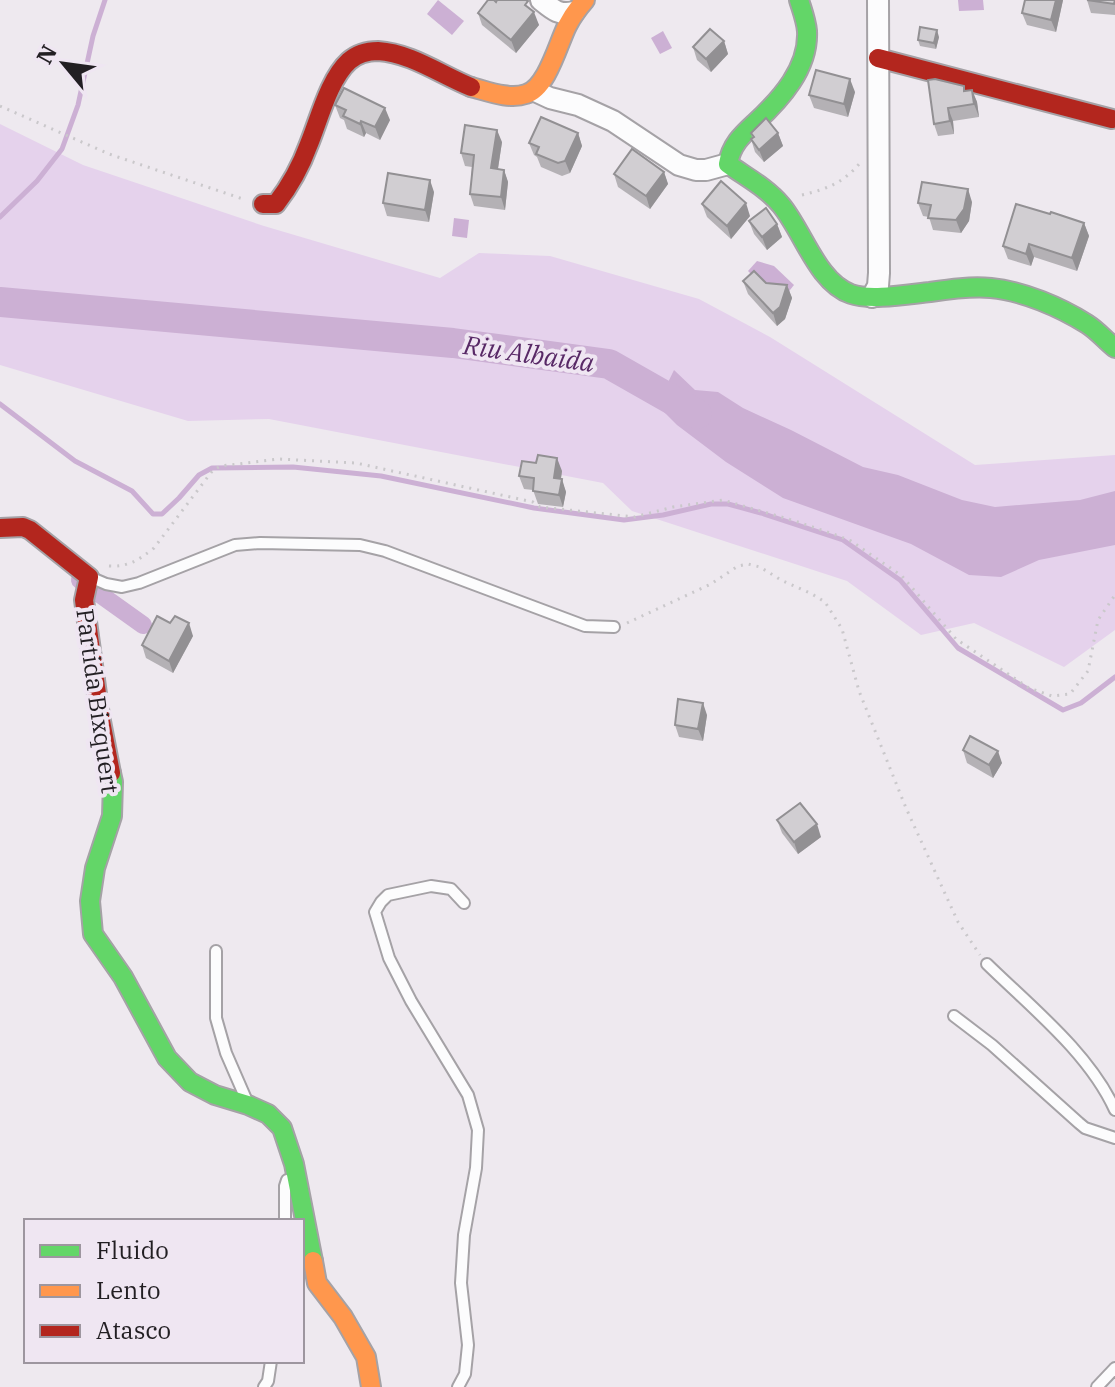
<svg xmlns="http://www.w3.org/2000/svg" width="1115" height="1387" font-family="'IBM Plex Serif',serif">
  <rect width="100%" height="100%" fill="#eee9ef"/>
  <path fill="#e5d2ec" d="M0,124L83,165L264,226L440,278L479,253L550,256L699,299L770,337L975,465L1115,455V630L1064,667L974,623L921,635L847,581L632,511L603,483L269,419L188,421L0,365Z"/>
  <g fill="#ccb0d4">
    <path d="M438,0L464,21L452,35L427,14Z"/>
    <path d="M958,0H983L984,10L959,11Z"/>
    <path d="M663,31L672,48L660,54L651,38Z"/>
    <path d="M454,218L469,220L467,238L452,236Z"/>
    <path d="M757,261L774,266L794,285L786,295L775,298L748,271Z"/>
    <path d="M674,370L695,390L718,392L743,408L791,430L863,467L898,475L962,500L995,507L1080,500L1115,491V545L1039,560L1001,577L969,575L911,544L783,498L726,462L677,425L657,405Z"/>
  </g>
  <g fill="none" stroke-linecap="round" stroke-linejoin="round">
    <g stroke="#ccb0d4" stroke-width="5">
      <path d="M0,217L37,181L62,149L78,105L93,36L105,0"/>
      <path d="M0,404L75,461L132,491L153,514H162L179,498L199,475L212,468L293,467L381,476L534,508L624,520L663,515L711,504H728L761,513L843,540L900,580L958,648L1063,710L1081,703L1115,677"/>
    </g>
    <path stroke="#ccb0d4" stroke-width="18" d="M80,580L143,625"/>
    <path stroke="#ccb0d4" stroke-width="30" d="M0,302L453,343L609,364L697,414"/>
    <g stroke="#a5a2a6" stroke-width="14">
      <g id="lane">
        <path d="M92,578L106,584L122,587L139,583L235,545L260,543L360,545L385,551L585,626L614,627"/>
        <path d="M216,951V1018L226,1053L246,1099"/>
        <path d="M987,964C1031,1007 1089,1053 1115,1110"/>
        <path d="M954,1016L992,1045L1079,1123L1085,1128L1115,1138"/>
        <path d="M285,1221V1186L287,1180"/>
        <path d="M264,1387L268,1381L271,1361"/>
        <path d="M458,1387L465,1374L468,1345L461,1283L464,1235L476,1168L478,1130L468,1095L411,1001L389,958L375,912L381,902L388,895L431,886L451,889L464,903"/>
        <path d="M1097,1387L1115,1368"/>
      </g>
    </g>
    <g stroke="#a5a2a6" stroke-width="24">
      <g id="street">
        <path d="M541,0C552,9 559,16 574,12"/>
        <path d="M535,91L550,98L578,105L613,121L679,165L696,170H706L728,164"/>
        <path d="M872,297L878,286L879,273L878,0"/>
      </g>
    </g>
    <g stroke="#a5a2a6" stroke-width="22">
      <g id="fast">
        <path d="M799,0C802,10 806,20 807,31C809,68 781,99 755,123C742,135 731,145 728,164C746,177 767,188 781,205C803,231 817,282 851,294C870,301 910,294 930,292C950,289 971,286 991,288C1023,291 1060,307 1087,324C1098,331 1105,340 1115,348"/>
        <path d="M111,773L113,782L112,816L95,868L90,901L93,934L123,977L167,1058L190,1082L215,1095L248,1105L268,1114L282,1128L294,1164L313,1261"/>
      </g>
    </g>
    <g stroke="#a5a2a6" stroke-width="22">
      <g id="slow">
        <path d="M471,87C487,91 509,100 526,94C547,88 558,44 567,26C572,16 578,8 585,0"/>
        <path d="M313,1261L317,1283L343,1317L366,1357L371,1387"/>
      </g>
    </g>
    <g stroke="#a5a2a6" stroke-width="22">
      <g id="jam">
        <path d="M878,58L1112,119"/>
        <path d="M263,204H276C290,186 301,166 309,144C319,120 329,79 349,61C357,54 368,51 378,51C411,53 441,75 471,87"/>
        <path d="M0,528L23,527L30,530L89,577L84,600L100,716L111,773"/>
      </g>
    </g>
    <g stroke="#cac8cb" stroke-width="3" stroke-dasharray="2 6" stroke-linecap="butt">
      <path d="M0,106L109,154L243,199"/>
      <path d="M802,195C827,189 843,183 860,163"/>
      <path d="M109,566C128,567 139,560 154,548L213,470L221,466L279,459L356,463L533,502L540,507L635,517L673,507L723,500L795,521L839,536L851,541L902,576L956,639L1029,688L1052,696L1070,694L1088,671L1098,620L1115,595"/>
      <path d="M627,623L711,584L738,566L748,564L760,567L781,580L812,594L825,602L842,629L859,691L906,808L958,922L980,955"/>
    </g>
    <use href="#lane" stroke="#fcfcfd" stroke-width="10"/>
    <use href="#street" stroke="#fcfcfd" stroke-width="20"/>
    <use href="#fast" stroke="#63d668" stroke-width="18"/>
    <use href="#slow" stroke="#ff974d" stroke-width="18"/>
    <use href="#jam" stroke="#b3261e" stroke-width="18"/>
  </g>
  <g fill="#b4b1b5">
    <path d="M1025,0H1063L1056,32L1027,25L1022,13Z"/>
    <path d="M1087,0H1115V15L1091,13Z"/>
    <path d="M496,2L531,10L539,25L516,53L482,25L478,13Z"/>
    <path d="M939,37L936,49L920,46L918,40Z"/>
    <path d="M724,41L728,54L711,72L697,60L693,47Z"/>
    <path d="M972,90L977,102L979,117L953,121L954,134L938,136L934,124L965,91Z"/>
    <path d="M855,92L848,117L814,108L809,95Z"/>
    <path d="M335,105L390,120L380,140L366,133L364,137L347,129L344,120L340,118Z"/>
    <path d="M578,133L582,146L570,173L562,176L541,167L537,157L534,155L529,143Z"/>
    <path d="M751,133H778L783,146L764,162L755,152L751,139L752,138Z"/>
    <path d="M502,142L498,169L504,170L508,182L505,210L474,206L470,194L472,167L465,166L461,153Z"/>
    <path d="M664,172L668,184L650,209L618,187L614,174Z"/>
    <path d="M434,192L429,222L387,216L383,203Z"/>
    <path d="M972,202L969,221L961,233L933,230L929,217L923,216L918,203Z"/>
    <path d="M702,204L750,216L731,239L707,217Z"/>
    <path d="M1050,214L1084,223L1089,236L1077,271L1034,257L1031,266L1008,259L1003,246Z"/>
    <path d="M749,221L777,224L782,237L767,250L754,234Z"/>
    <path d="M743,281L787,285L792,298L785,319L777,326L748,294Z"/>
    <path d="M536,463L562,471L561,479L566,492L563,507L538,504L533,490L524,489L519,476Z"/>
    <path d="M170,623L193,636L173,673L146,658L142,645Z"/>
    <path d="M707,715L703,741L679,737L675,725Z"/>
    <path d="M963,750L1002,763L993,778L967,763Z"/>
    <path d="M777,820L821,837L798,854L782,833Z"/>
  </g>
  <g fill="#929093">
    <path d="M1056,0H1063L1056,32L1051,20Z"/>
    <path d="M534,12L539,25L516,53L511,40Z"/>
    <path d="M937,30L939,37L936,49L934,43Z"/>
    <path d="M724,41L728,54L711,72L706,59Z"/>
    <path d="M850,79L855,92L848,117L844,104Z"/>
    <path d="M972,90L977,102L979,117L974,104Z"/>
    <path d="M385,108L390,120L380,140L375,127Z"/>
    <path d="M948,108L953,121L954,134L950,121Z"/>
    <path d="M361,121L366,133L364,137L360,124Z"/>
    <path d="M497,130L502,142L496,181L491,168Z"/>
    <path d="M578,133L582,146L570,173L565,161Z"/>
    <path d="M778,133L783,146L764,162L759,150Z"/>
    <path d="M504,170L508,182L505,210L501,197Z"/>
    <path d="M664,172L668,184L650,209L646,196Z"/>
    <path d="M430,180L434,192L429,222L425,210Z"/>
    <path d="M968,189L972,202L969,221L961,233L956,220Z"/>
    <path d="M746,203L750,216L731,239L727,226Z"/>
    <path d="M1084,223L1089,236L1077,271L1072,258Z"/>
    <path d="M777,224L782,237L767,250L762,237Z"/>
    <path d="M1029,244L1034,257L1031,266L1026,254Z"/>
    <path d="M787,285L792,298L785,319L777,326L773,313Z"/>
    <path d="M557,458L562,471L559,490L554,478Z"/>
    <path d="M562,479L566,492L563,507L559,495Z"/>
    <path d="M189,623L193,636L173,673L169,661Z"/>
    <path d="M703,703L707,715L703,741L698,729Z"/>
    <path d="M998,751L1002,763L993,778L989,765Z"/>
    <path d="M817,824L821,837L798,854L794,842Z"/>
  </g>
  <g fill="#d1ced2" stroke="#929093" stroke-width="2">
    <path d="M488,0H494L496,2L497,0H526L528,1L525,5L534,12L511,40L478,13Z"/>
    <path d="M1025,0H1056L1051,20L1022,13Z"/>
    <path d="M1087,0H1115L1114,4Z"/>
    <path d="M920,27L937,30L934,43L918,40Z"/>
    <path d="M710,29L724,41L706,59L693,47Z"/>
    <path d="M816,70L850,79L844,104L809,95Z"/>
    <path d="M935,79L964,86V91L972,90L974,104L948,108L950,121L934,124L928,80Z"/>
    <path d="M344,88L385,108L375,127L361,121L360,124L343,116L346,110L335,105Z"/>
    <path d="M541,117L578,133L565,161L558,163L536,154L539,147L529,143Z"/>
    <path d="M766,118L778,133L759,150L751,139L754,137L751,133Z"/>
    <path d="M465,125L497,130L491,168L504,170L501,197L470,194L474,155L461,153Z"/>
    <path d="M632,149L664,172L646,196L614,174Z"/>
    <path d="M388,173L430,180L425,210L383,203Z"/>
    <path d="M721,181L746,203L727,226L702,204Z"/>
    <path d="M922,182L968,189L964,209L956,220L928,218L931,205L918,203Z"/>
    <path d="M1016,204L1050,214L1051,212L1084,223L1072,258L1029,244L1026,254L1003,246Z"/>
    <path d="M766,208L777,224L762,237L749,221Z"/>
    <path d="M754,271L766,283L787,285L780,307L773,313L743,281Z"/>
    <path d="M538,455L557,458L554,478L562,479L559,495L533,491L534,478L519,476L522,461L536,463Z"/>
    <path d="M157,616L170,623L175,616L189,623L169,661L142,645Z"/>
    <path d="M678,699L703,703L698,729L675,725Z"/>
    <path d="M970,736L998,751L989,765L963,750Z"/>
    <path d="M800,803L817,824L794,842L777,820Z"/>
  </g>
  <g text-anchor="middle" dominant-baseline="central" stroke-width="8" stroke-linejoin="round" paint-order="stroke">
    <g font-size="24" fill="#221f23" stroke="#efe6f2">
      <text transform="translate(98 701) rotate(82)">Partida Bixquert</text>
    </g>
    <g font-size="26" font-style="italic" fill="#582966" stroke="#efe6f2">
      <text transform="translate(529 353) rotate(8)">Riu Albaida</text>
    </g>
  </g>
  <rect x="24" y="1219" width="280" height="144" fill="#efe6f2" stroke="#9d969f" stroke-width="2"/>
  <rect x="40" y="1245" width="40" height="12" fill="#63d668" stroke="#9d969f" stroke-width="2"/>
  <text x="96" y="1259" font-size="24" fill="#221f23">Fluido</text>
  <rect x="40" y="1285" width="40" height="12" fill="#ff974d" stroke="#9d969f" stroke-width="2"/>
  <text x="96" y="1299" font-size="24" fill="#221f23">Lento</text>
  <rect x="40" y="1325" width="40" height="12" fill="#b3261e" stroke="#9d969f" stroke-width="2"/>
  <text x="96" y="1339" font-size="24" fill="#221f23">Atasco</text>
  <g transform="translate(64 64) rotate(299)" stroke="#efe6f2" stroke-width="6" paint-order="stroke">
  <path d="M0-6L14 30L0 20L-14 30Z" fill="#221f23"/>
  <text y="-12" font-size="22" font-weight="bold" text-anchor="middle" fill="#221f23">N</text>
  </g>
</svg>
